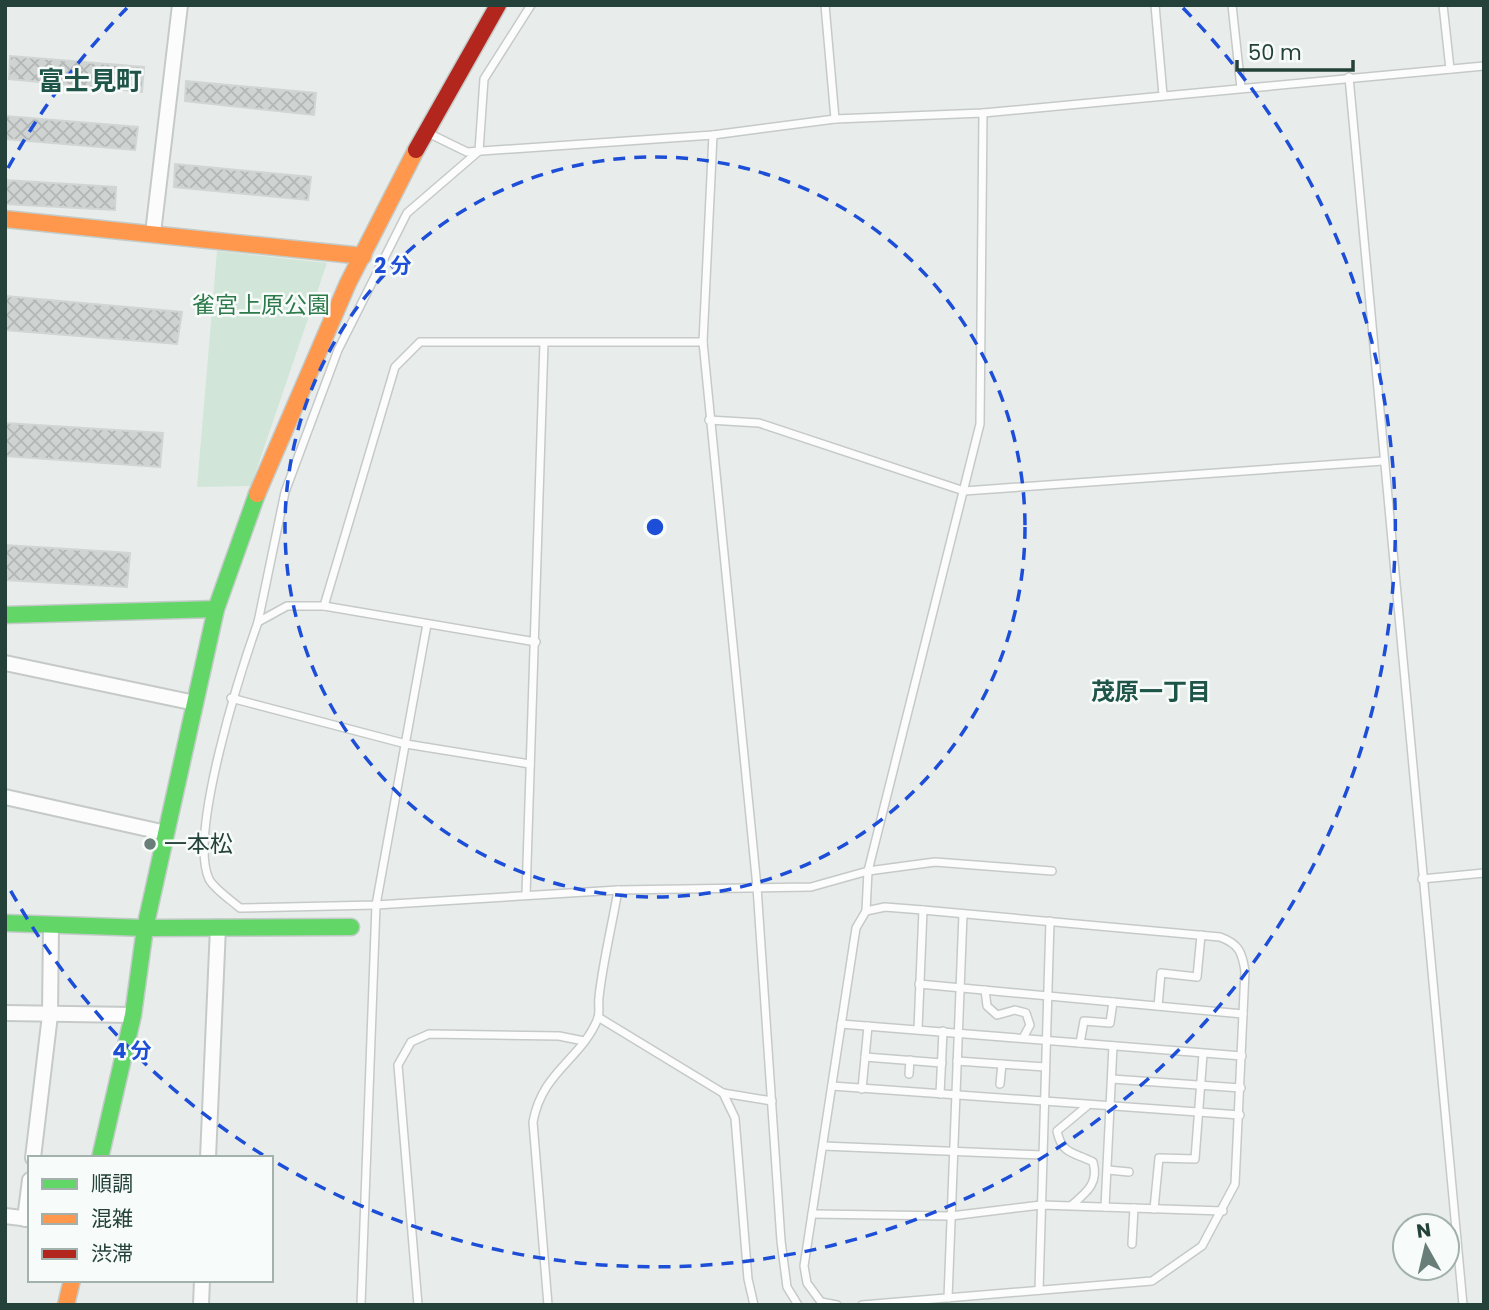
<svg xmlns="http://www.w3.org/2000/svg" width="1489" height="1310" font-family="Poppins,'Noto Sans JP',sans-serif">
  <defs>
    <pattern id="building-cross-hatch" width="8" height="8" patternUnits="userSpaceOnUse" patternTransform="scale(1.75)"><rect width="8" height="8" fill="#cfd4d2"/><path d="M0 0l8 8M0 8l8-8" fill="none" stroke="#b2b7b5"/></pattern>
  </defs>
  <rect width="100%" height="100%" fill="#e8edeb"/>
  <path fill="#d1e6d8" d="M217,251L327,263L251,486L197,487Z"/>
  <g fill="url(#building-cross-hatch)" stroke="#d1d6d4" stroke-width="2">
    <path d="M10,56L144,67L142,92L9,79Z"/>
    <path d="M186,81L316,93L314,115L185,101Z"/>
    <path d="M5,116L138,127L135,150L5,139Z"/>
    <path d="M175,164L311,177L308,200L174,187Z"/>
    <path d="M5,180L116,187L115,210L5,204Z"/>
    <path d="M5,296L182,312L177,344L5,330Z"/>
    <path d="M5,423L163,433L160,467L5,456Z"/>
    <path d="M5,545L130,553L127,587L5,580Z"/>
  </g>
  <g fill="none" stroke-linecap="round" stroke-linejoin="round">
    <g stroke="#c5cac8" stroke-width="10">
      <g id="lane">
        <path d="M825,5L835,119"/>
        <path d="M1155,5L1163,95"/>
        <path d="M1232,5L1241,88"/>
        <path d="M1443,5L1450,69"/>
        <path d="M1349,77L1463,1305"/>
        <path d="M426,132L467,152L713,135L835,119L983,113L1484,66"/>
        <path d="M713,135L703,342L757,887L781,1241L787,1287L798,1305"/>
        <path d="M703,342H420L395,367L324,606H287L258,622C241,670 188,835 209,879C214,889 231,900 240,908L376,905L618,890L811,887L868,871L935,862L1052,871"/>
        <path d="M709,420L759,423L964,491L1383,461"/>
        <path d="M324,606L536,642"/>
        <path d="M258,622L285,492L338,350L407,213L479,151L484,79L531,5"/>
        <path d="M231,698L406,744L530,764"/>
        <path d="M1422,879L1484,873"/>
        <path d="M526,895L544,343"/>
        <path d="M866,911L868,871L980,424L983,113"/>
        <path d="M919,984L1243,1014"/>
        <path d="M985,990L987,1006L997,1015L1015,1010L1026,1013L1030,1025L1023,1038"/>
        <path d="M1158,1006L1161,973L1197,977L1201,935"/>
        <path d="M598,1017L723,1093L735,1118L748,1279L754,1305"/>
        <path d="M841,1024L1242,1056"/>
        <path d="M918,1029L923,910"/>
        <path d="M1080,1043L1084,1021L1110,1023L1113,1002"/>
        <path d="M865,1057L942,1063"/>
        <path d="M957,1061L1045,1067"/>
        <path d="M909,1074L910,1060"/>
        <path d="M1112,1079L1241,1088"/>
        <path d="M1000,1084L1002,1064"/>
        <path d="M832,1086L1240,1115"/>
        <path d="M862,1089L868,1026"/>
        <path d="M723,1093L772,1101"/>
        <path d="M940,1094L943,1031"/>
        <path d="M823,1146L1043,1155"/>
        <path d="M1108,1170L1129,1172"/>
        <path d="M1072,1205C1087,1192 1099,1183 1093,1162C1074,1152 1062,1155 1057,1131L1087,1106"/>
        <path d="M1105,1207L1113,1046"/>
        <path d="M1154,1209L1159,1158L1195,1159L1203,1054"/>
        <path d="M812,1214L951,1216L1041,1205L1223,1211"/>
        <path d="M1132,1244L1134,1208"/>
        <path d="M1039,1290L1050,921"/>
        <path d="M948,1298L963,914"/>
        <path d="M361,1305L376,905L427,624"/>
        <path d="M418,1305L398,1065L411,1042L429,1034L559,1036L584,1041"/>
        <path d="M548,1305L533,1122C542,1071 582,1059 598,1018C600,1012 598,1004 599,997C603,961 612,926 618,890"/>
        <path d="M837,1305L821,1302L807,1283L804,1266L856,928L866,911L885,907L923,910L1220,937C1239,944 1242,952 1245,971L1235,1184L1202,1246L1152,1281L862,1305"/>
      </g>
    </g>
    <g stroke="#c5cac8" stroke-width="18">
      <g id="street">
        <path d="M153,233L180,5"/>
        <path d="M5,663L195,703"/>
        <path d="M5,797L166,833"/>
        <path d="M5,1013L133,1015"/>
        <path d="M33,1158L50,1015L51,925"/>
        <path d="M208,1158L218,927"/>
        <path d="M5,1216L30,1219"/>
        <path d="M25,1219L30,1180"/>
        <path d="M201,1305L202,1280"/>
      </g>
    </g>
    <g stroke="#c3cbc8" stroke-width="19">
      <g id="fast">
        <path d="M5,615L216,609"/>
        <path d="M5,923L145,928L351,927"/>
        <path d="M100,1158L133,1015L145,928L216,609L257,494"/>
      </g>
    </g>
    <g stroke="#c3cbc8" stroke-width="19">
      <g id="slow">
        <path d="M5,219L363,256"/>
        <path d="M257,494L348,283L416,150"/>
        <path d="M66,1305L72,1280"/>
      </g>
    </g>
    <g stroke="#c3cbc8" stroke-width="19">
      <path id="jam" d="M416,150L498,5"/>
    </g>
    <use href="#lane" stroke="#fcfcfc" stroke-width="7"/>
    <use href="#street" stroke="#fcfcfc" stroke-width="14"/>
    <use href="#fast" stroke="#63d668" stroke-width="16"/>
    <use href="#slow" stroke="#ff974d" stroke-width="16"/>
    <use href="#jam" stroke="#b3261e" stroke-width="16"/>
  </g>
  <g fill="none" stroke="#1d4ed8" stroke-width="3.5" stroke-dasharray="12 9">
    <circle cx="655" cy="527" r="370"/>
    <path d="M263 1155A740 740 0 0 1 8 886M8 168A740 740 0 0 1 127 8M1183 8A740 740 0 0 1 274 1161"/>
  </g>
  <circle fill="#697e78" stroke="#f7fbf9" stroke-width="2.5" cx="150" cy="844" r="7"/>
  <g text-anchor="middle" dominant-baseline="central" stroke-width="5" stroke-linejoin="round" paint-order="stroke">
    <g font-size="23" fill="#2d7a4b" stroke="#f7fbf9">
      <text x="261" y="305">雀宮上原公園</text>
    </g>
    <g font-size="23" fill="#24423a" stroke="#f7fbf9" text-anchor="start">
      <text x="164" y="844">一本松</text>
    </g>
    <g font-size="24" font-weight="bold" fill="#1f5548" stroke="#f7fbf9">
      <text x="1151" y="691">茂原一丁目</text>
    </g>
    <g font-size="26" font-weight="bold" fill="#1f5548" stroke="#f7fbf9">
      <text x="90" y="81">富士見町</text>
    </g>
  </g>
  <circle cx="655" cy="527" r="10" fill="#1d4ed8" stroke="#f7fbf9" stroke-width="3.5"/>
  <g font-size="21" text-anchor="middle" font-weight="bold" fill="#1d4ed8" stroke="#f7fbf9" stroke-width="5" stroke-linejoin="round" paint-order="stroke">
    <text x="393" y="273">2 分</text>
    <text x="132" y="1058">4 分</text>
  </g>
  <rect width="1489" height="1310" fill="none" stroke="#24423a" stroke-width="14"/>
  <rect x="28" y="1156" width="245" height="126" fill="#f7fbf9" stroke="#a3b1ad" stroke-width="2"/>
  <rect x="42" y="1179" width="35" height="10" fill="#63d668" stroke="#a3b1ad" stroke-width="2"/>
  <text x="91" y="1191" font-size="21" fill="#24423a">順調</text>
  <rect x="42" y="1214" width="35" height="10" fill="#ff974d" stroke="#a3b1ad" stroke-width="2"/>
  <text x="91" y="1226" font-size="21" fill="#24423a">混雑</text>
  <rect x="42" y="1249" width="35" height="10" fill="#b3261e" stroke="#a3b1ad" stroke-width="2"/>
  <text x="91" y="1261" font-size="21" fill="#24423a">渋滞</text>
  <g transform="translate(1426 1247) rotate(352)"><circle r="33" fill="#f7fbf9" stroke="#a3b1ad" stroke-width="2"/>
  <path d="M0-5L12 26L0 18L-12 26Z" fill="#697e78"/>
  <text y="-10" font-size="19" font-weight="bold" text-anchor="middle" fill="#24423a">N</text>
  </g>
  <path d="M1237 60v10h116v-10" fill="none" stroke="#24423a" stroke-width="3.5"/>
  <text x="1248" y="60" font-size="21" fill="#24423a" stroke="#f7fbf9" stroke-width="5" paint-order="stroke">50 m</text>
</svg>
